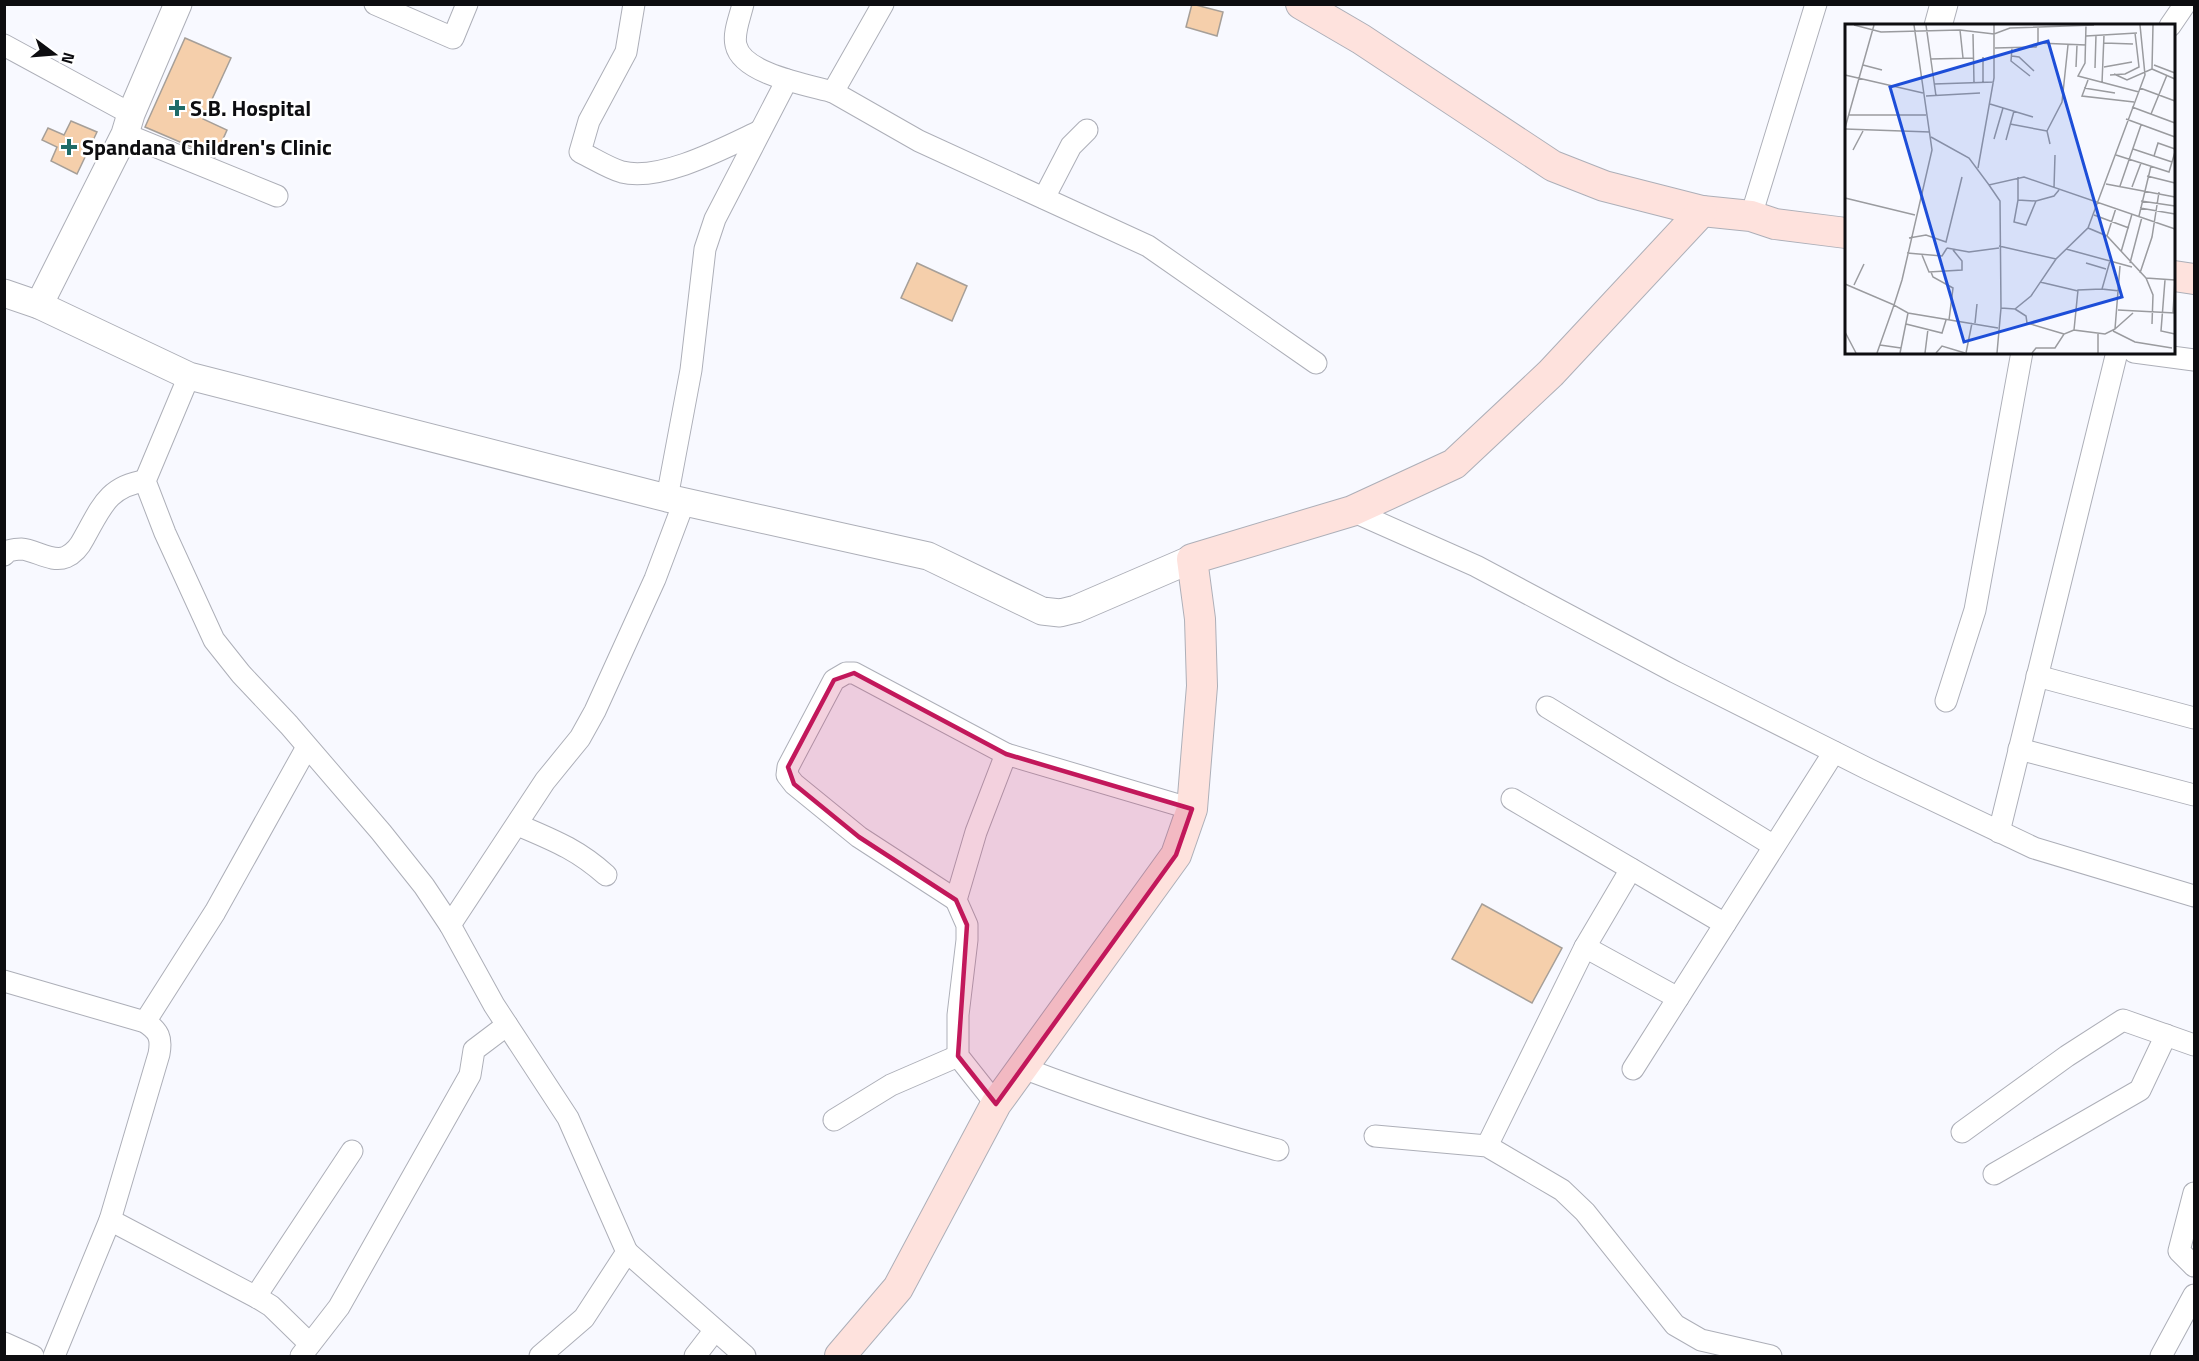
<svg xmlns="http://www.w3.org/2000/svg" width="2199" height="1361" font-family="'Titillium Web',sans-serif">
  <rect width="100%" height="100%" fill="#f8f9ff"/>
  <g fill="#f5cfab" stroke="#a69f98" stroke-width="1.5">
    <path d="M1192,4L1223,12L1217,36L1186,27Z"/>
    <path d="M185,38L231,58L203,119L227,130L215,157L145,127Z"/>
    <path d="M71,121L97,132L77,174L51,161L57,147L42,140L48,128L64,135Z"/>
    <path d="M917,263L967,286L952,321L901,298Z"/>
    <path d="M1482,904L1562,948L1532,1003L1452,959Z"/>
  </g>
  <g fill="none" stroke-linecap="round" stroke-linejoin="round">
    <g stroke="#adafb8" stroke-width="23">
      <g id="minor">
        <path d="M375,4L453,38L467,4"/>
        <path d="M634,4L626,52L589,121L580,152C593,158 608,168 622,172C661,182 726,147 760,131"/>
        <path d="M743,4C740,17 733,33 736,45C742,74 808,85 833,92"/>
        <path d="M883,4L833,92L919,141L1148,246L1316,363"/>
        <path d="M2170,26L2185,4"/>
        <path d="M4,45L131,114"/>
        <path d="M125,134L277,196"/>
        <path d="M1044,198L1071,146L1087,130"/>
        <path d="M1751,216L1816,4"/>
        <path d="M2134,352L2194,360"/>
        <path d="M189,376L145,481L165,533L214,640L241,674L289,725L381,832L424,886L450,925L494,1005L568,1118L627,1252L584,1318L540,1356"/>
        <path d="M667,498L691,370L705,249L715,219L787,80"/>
        <path d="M1352,511L1476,566L1675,672L1868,769L2034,848L2194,896"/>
        <path d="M4,555L8,551C12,550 17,549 21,549C36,550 52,563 66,557C75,553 80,546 84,538C101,508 108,486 145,481"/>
        <path d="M2037,676L2194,718"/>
        <path d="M1946,701L1975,610L2022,352"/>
        <path d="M1547,707L1774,846"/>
        <path d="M2019,749L2194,795"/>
        <path d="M1512,799L1725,924"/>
        <path d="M518,825C553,840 577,849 606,875"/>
        <path d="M1999,832L2117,352"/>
        <path d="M956,900L859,837L794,784L787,775L788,767L834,680L846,673H854L1006,754"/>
        <path d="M450,925L545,781L580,738L595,711L655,579L684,502"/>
        <path d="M1585,947L1678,998"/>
        <path d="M4,981L145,1022C159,1031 162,1038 159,1054L110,1220"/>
        <path d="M145,1022L215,912L307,747"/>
        <path d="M1023,1068C1107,1100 1192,1127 1278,1150"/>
        <path d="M1633,1069L1834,752"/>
        <path d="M996,1104L958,1056V1015L967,940V925L956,900L976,832L1006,754L1192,809"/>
        <path d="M834,1120L891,1085L958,1056"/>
        <path d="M1962,1132L2067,1056L2123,1020L2194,1045"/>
        <path d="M1375,1136L1487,1146L1562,1190L1585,1212L1675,1325L1701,1340L1771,1356"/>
        <path d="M1487,1146L1585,947L1631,869"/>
        <path d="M1994,1174L2140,1090L2166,1035"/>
        <path d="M2194,1193L2179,1251L2194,1266"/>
        <path d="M627,1252L745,1356"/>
        <path d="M258,1298L256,1296L352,1151"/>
        <path d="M4,1343L33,1356"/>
        <path d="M54,1356L110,1220L258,1298L271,1306L310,1344"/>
        <path d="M301,1356L339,1307L470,1075L474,1050L507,1025"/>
        <path d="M695,1356L715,1330"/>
        <path d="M2161,1356L2194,1295"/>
      </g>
    </g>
    <g stroke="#adafb8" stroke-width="29">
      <g id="tertiary">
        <path d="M1938,26L1944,4"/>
        <path d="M4,293L39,305L189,376L667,498L928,556L1042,611L1060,613L1076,609L1192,559"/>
        <path d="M39,305L125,134L131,114L178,4"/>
      </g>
    </g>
    <g stroke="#adafb8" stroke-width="32">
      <g id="secondary">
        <path d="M1301,4L1361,39L1553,166L1604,186L1702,211L1751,216L1775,224L1846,233"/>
        <path d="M2174,276L2194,279"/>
        <path d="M840,1356L898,1288L996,1104L1176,855L1192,809L1202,686L1200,619L1192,559L1352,511L1454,464L1551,373L1702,211"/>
      </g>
    </g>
    <use href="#minor" stroke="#fff" stroke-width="21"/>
    <use href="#tertiary" stroke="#fff" stroke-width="27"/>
    <use href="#secondary" stroke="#fee2dd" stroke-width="30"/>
  </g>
  <path fill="#c2185b" fill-opacity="0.2" stroke="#c2185b" stroke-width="4.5" stroke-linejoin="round" d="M854,673L1006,754L1192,809L1176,855L996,1104L958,1056L967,925L956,900L859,837L794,784L788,767L834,680Z"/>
  <g fill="#1f6b67" stroke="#fff" stroke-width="2">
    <path d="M174 99h6v6h6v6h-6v6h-6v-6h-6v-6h6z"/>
    <path d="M66 138h6v6h6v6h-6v6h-6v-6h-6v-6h6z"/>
  </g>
  <g text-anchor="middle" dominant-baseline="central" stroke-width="5" stroke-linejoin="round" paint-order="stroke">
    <g font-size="22" font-weight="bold" fill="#0d0d10" stroke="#fff" text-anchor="start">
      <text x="190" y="108">S.B. Hospital</text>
      <text x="82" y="147">Spandana Children's Clinic</text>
    </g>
  </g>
  <g transform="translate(1845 24)">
    <rect width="330" height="330" fill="#f8f9ff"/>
    <path fill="none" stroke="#9a9b9f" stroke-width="1.5" d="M9,1L36,8L115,6L149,10L165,4L249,1M81,1L91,72M241,1L240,39L233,52L294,68M193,3V19L241,21M115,6L118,34M128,10L129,59M241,12L292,9M259,19L288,20M150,24L191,23L193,19M167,24L166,37L185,52M167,32L174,33L189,47M138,33V59M85,35L129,34M18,41L37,46M309,41L330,49M231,43L232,21M259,43L287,38M250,44L251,11M307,45L330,55M269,50L282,56L307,45L308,1M0,51L78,69M265,51L280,50L294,43L290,9M243,56L237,72L289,78M257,59L259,11M89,60L149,58M239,64L270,69M295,64L330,77M81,72L135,69M145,80L188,93M287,83L330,99M306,90L322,51M4,91H81M281,95L330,113M165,100L202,107M0,104L29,1M0,105L85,108M86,113L124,134L144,161L179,153L330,205M149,115L158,84M161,116L169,87M205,120L202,107L217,78L223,21M288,125L327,138M8,126L18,107M271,131L324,148L330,128M309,132L313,119L330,125M133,144L149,54V1M302,152L330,159M173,153V176L191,177L209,172L214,166M261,160L330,173M144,161L155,177L156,284L152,329M275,162L296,101M287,163L296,139M209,164L210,131M0,174L70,191M173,176L169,198L181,201L191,177M296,177L330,182M295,184L330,190M249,191L284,204M294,192L306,142M243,204L300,51L295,1M262,212L271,184M64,214L81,211L101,218L117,153M154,222L211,235M102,224L124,228L154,224M221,225L287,243M276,228L287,190M62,229L97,232L102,224M77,231L84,248L117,246V237L108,226M265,237L257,265L275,267M241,239L261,245M285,239L297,193M86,248L88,253L108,264L104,296M295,249L307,213L314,168M301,254L308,271L307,300M320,256L316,307L330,310M195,258L233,267M0,260L49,281L57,256L87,126L69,1M9,261L19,240M257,265L233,266L229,306L260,310L270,305L275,242M156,284L170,285L186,272L211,235L243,204L262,212L301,254L330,256M170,285L181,292L182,299L219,310M273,286L330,289M328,289L330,256M330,291V310M130,299L132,280M61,300L97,309L101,296M270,305L288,289M268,307L290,318L327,324M0,308L11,329M253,310V329M35,321L56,324M32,329L49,281L63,289L153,304M55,329L63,289M80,329L83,305M91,329L97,322L120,329M121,329L127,299M187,329L191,324H210L219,310L229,306"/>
    <path fill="#1d4ed8" fill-opacity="0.15" stroke="#1d4ed8" stroke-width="3" d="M203,17L277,273L119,318L45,63Z"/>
    <rect width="330" height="330" fill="none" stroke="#0d0d10" stroke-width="3"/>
  </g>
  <rect width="2199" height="1361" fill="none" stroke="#0d0d10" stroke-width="12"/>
  <g transform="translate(54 54) rotate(106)" stroke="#ffffff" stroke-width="4.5" paint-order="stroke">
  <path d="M0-4.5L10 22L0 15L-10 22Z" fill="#0d0d10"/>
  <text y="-9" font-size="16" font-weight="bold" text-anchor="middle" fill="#0d0d10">N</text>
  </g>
</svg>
